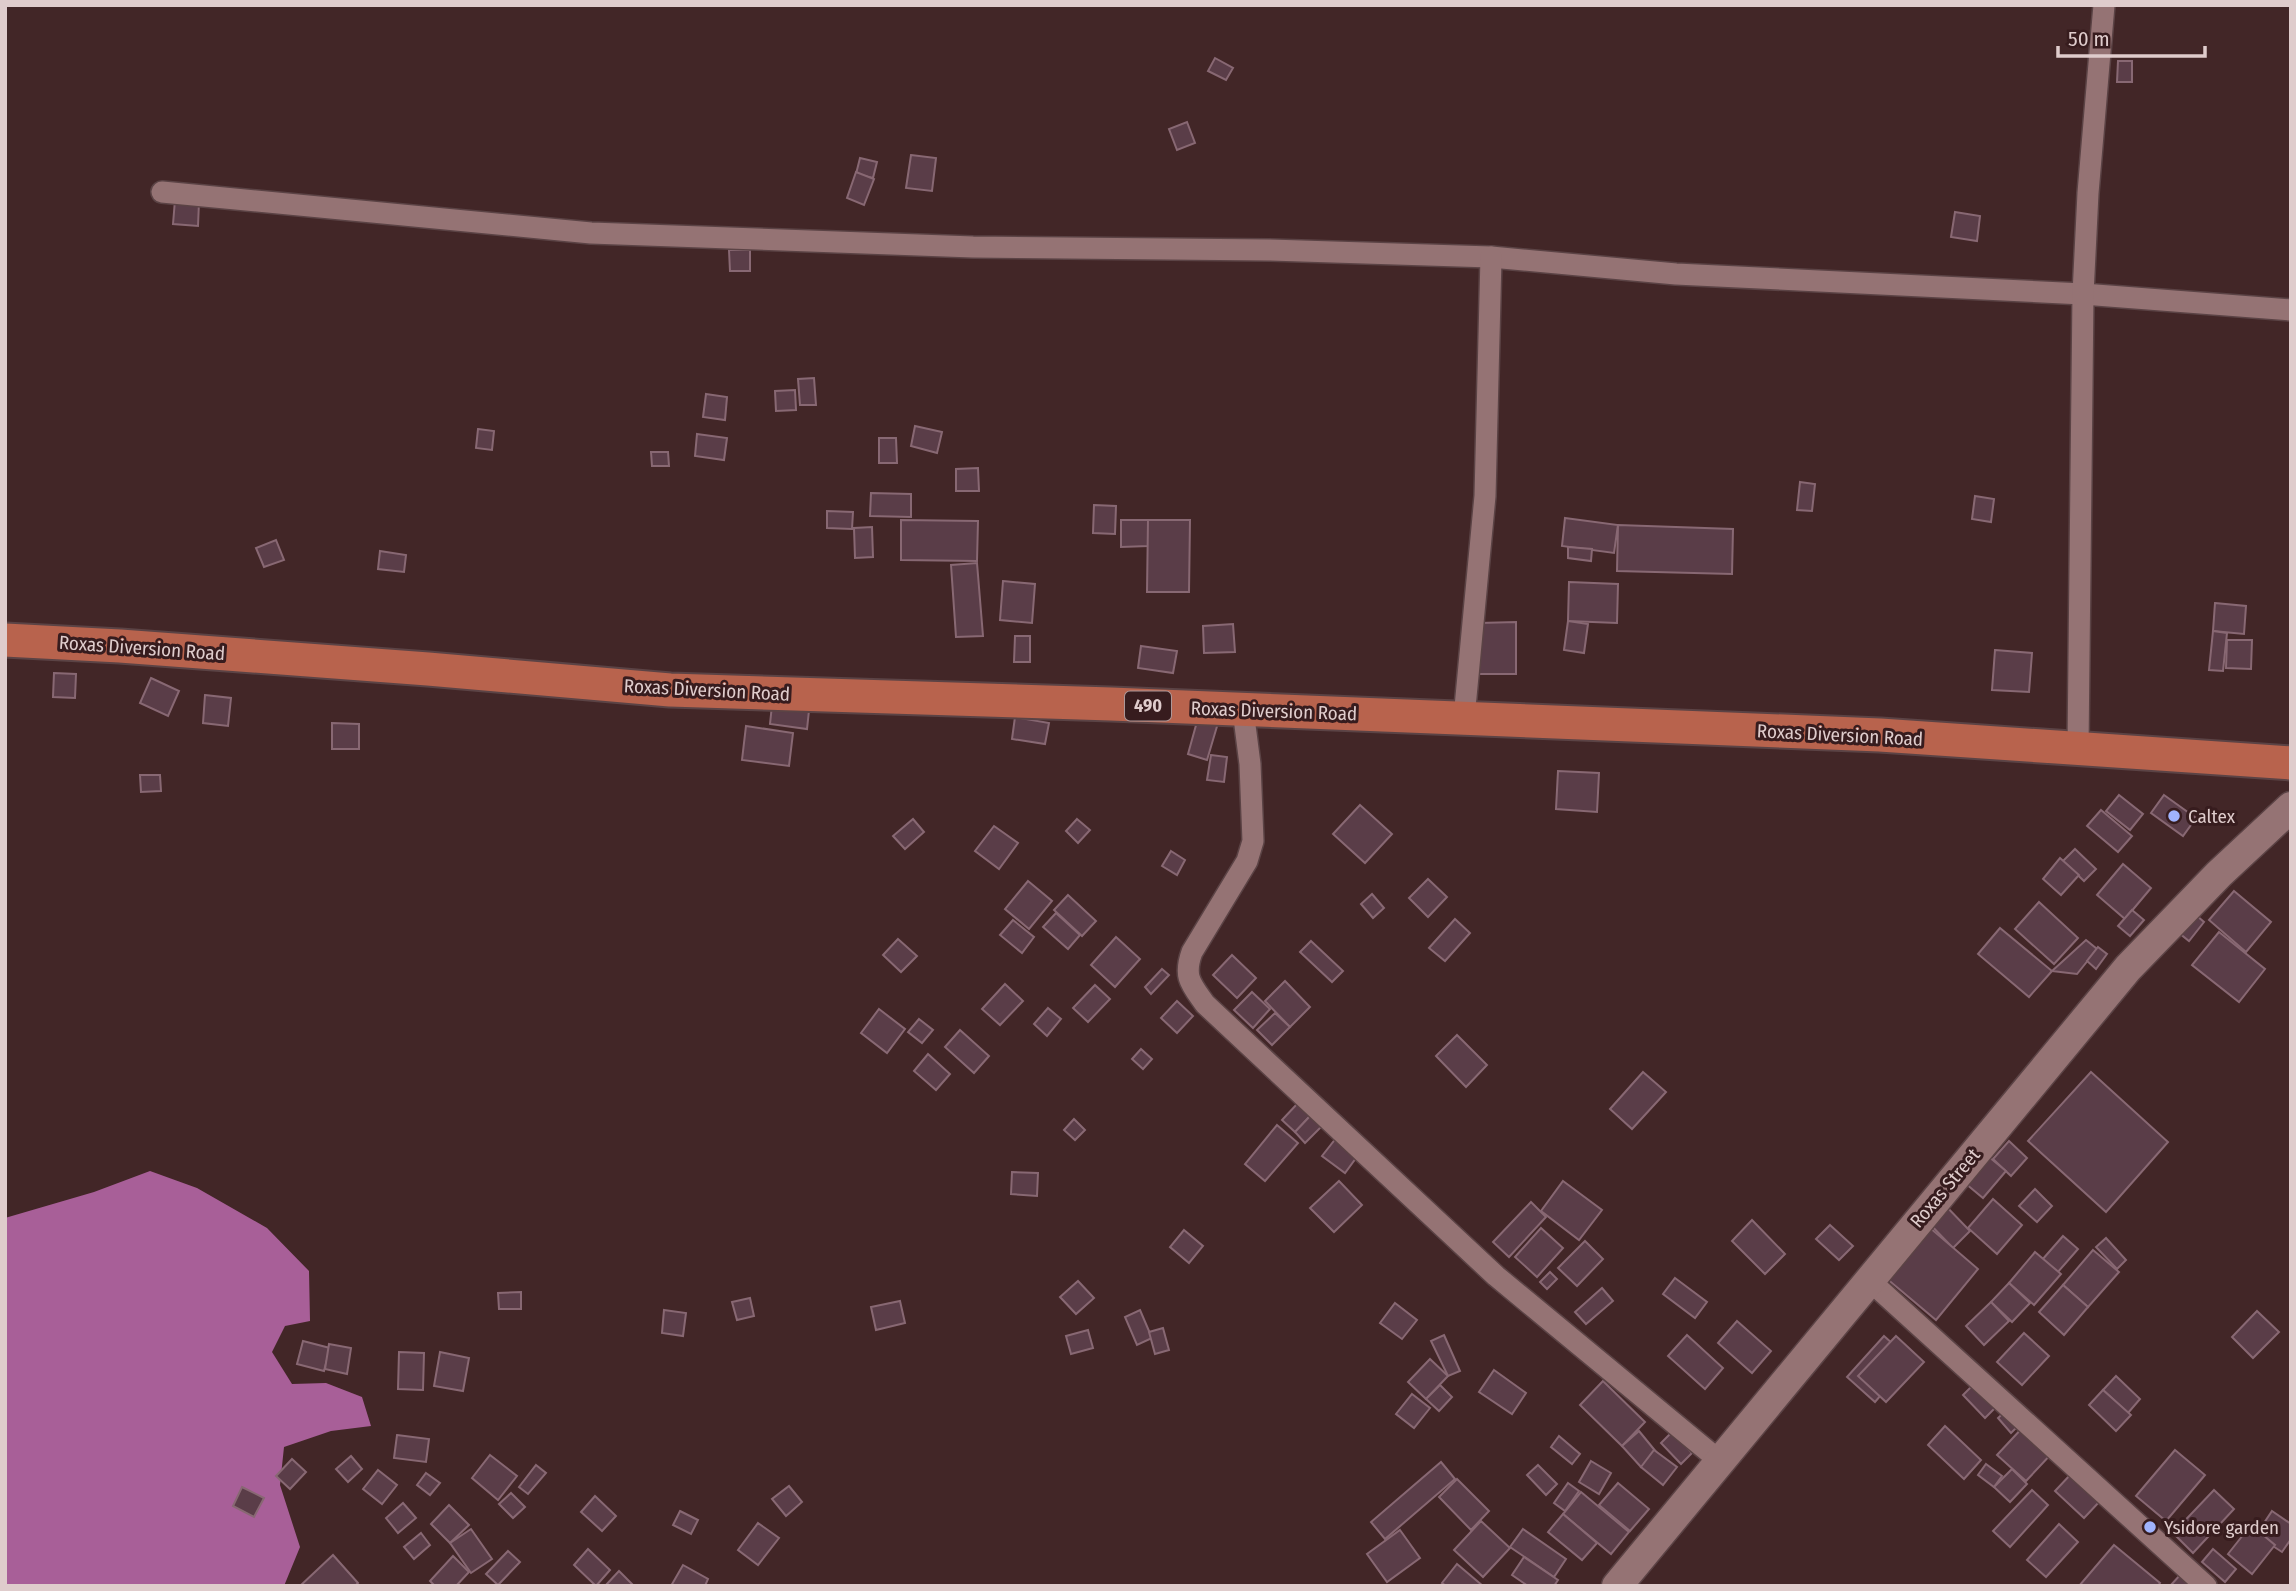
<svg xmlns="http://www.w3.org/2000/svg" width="2296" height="1591" font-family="'Fira Sans Condensed',sans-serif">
  <rect width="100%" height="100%" fill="#422627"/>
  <path fill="#a85f98" d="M150,1171L197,1188L267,1228L309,1271L310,1321L285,1326L272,1352L292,1384L326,1383L362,1397L371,1426L331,1431L284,1447L280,1485L300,1547L284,1586H5V1218L94,1192Z"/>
  <g fill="#5a3d48" stroke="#886873" stroke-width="2">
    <path d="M1215,58L1233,68L1226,80L1208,71Z"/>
    <path d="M2118,61H2132V82H2117Z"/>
    <path d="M1187,122L1195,143L1177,150L1169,129Z"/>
    <path d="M911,155L936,158L932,191L906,188Z"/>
    <path d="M860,158L877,162L873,178L856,174Z"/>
    <path d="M856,172L874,179L864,205L847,198Z"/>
    <path d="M175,200L199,202L198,226L173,224Z"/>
    <path d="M1955,212L1980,216L1977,241L1951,237Z"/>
    <path d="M729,250H750V271H730Z"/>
    <path d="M814,378L816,405H800L798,379Z"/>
    <path d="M795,390L796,410L776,411L775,391Z"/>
    <path d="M706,394L727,397L725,420L703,417Z"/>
    <path d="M915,426L942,432L937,453L911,446Z"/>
    <path d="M478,429L494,431L492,450L476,448Z"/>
    <path d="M697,434L727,438L724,460L695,456Z"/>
    <path d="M879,438H896L897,463H879Z"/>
    <path d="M651,452H668L669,466H652Z"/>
    <path d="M978,468L979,491H956V469Z"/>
    <path d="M1800,482L1815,484L1812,511L1797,510Z"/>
    <path d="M871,493L911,494V517L870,516Z"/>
    <path d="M1975,496L1994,499L1991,522L1972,519Z"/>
    <path d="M1094,505L1116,506L1115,534L1093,533Z"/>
    <path d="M827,511L853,512L852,529L827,528Z"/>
    <path d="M1565,518L1618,525L1614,553L1562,546Z"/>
    <path d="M901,520L978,521L977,561L901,560Z"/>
    <path d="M1121,520H1148V546L1121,547Z"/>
    <path d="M1148,520H1190L1189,592H1147Z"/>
    <path d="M1618,525L1733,529L1732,574L1617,571Z"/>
    <path d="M872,527L873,557L855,558L854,528Z"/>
    <path d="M276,540L284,560L264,567L256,548Z"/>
    <path d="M1568,547L1592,549L1591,561L1568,558Z"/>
    <path d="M380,551L406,555L404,572L378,569Z"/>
    <path d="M977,563L983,636L956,637L951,565Z"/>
    <path d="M1003,581L1035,584L1032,623L1000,620Z"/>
    <path d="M1569,582L1618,584L1617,623L1568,621Z"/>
    <path d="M2215,603L2246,606L2244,634L2213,631Z"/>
    <path d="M1568,621L1588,624L1584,653L1564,650Z"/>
    <path d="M1516,622V674H1479V623Z"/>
    <path d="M1233,624L1235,652L1204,653L1203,626Z"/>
    <path d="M2213,631L2227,633L2223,671L2209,670Z"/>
    <path d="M1015,636H1030V662H1014Z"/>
    <path d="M2227,640H2252L2251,669L2226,668Z"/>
    <path d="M1141,646L1177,651L1173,673L1138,668Z"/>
    <path d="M1995,650L2032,653L2029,692L1992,690Z"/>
    <path d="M54,673L76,674L75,698L53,697Z"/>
    <path d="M151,678L179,691L168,716L140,703Z"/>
    <path d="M205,695L231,698L228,726L203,723Z"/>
    <path d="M773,696L810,701L807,729L770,724Z"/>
    <path d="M1015,717L1049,723L1045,744L1012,739Z"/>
    <path d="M1198,718L1218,723L1207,760L1188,754Z"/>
    <path d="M332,723L359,724V749H332Z"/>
    <path d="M746,726L793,733L789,766L742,760Z"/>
    <path d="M1211,755L1227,757L1224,782L1207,780Z"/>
    <path d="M1558,771L1599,773L1597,812L1556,809Z"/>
    <path d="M140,775H160L161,791L141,792Z"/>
    <path d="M2119,795L2143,814L2130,830L2106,811Z"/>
    <path d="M2164,795L2196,818L2183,836L2151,813Z"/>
    <path d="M1360,805L1392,834L1365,863L1333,834Z"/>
    <path d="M2101,810L2132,836L2118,852L2087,826Z"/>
    <path d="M913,819L924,832L905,849L893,836Z"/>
    <path d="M1077,819L1090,830L1078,843L1066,831Z"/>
    <path d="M994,826L1018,843L999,869L975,851Z"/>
    <path d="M2075,849L2096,869L2084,881L2063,861Z"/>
    <path d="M1171,851L1185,860L1177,875L1162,866Z"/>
    <path d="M2060,858L2079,875L2061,895L2043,879Z"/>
    <path d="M2123,864L2151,888L2125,919L2097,895Z"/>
    <path d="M1428,879L1447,897L1428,917L1409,898Z"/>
    <path d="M1028,881L1052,901L1029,929L1005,909Z"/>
    <path d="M2234,891L2271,922L2246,952L2209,920Z"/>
    <path d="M1372,894L1384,908L1373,918L1361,904Z"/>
    <path d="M1068,895L1096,921L1082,936L1054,910Z"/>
    <path d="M2039,902L2078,938L2054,964L2015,929Z"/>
    <path d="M2132,910L2144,920L2130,936L2118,926Z"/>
    <path d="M2190,910L2204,922L2189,941L2174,929Z"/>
    <path d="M1056,913L1080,935L1068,949L1043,927Z"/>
    <path d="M1455,919L1470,933L1445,961L1429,948Z"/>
    <path d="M1013,920L1034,937L1022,953L1000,935Z"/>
    <path d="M2000,928L2052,971L2029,997L1978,954Z"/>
    <path d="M2219,932L2265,969L2239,1002L2192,965Z"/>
    <path d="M1116,937L1140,959L1115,987L1091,965Z"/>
    <path d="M898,939L917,956L901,972L883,955Z"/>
    <path d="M2086,940L2097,949L2077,974L2052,971Z"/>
    <path d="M1311,941L1343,971L1332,982L1300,952Z"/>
    <path d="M2098,947L2107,954L2096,969L2087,961Z"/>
    <path d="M1232,955L1256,978L1237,998L1213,975Z"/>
    <path d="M1162,969L1169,975L1151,994L1145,987Z"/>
    <path d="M1285,981L1310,1007L1290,1027L1265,1001Z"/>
    <path d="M1005,984L1023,1001L1000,1025L982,1009Z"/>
    <path d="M1095,985L1110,999L1088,1022L1073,1008Z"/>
    <path d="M1252,992L1270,1009L1253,1028L1234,1010Z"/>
    <path d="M1177,1001L1193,1016L1177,1033L1161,1018Z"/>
    <path d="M1048,1008L1061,1019L1047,1036L1034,1024Z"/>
    <path d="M879,1009L905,1029L887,1053L861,1033Z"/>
    <path d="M1275,1013L1290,1027L1272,1045L1257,1030Z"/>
    <path d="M919,1019L933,1030L922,1043L908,1032Z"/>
    <path d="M960,1030L989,1056L974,1073L945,1047Z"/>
    <path d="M1457,1035L1487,1065L1466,1087L1436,1056Z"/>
    <path d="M1141,1049L1152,1059L1143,1069L1132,1059Z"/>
    <path d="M928,1054L950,1074L936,1090L914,1071Z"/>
    <path d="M1643,1072L1666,1092L1632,1129L1610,1109Z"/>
    <path d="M2091,1072L2168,1142L2106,1212L2028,1141Z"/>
    <path d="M1298,1103L1311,1115L1295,1132L1282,1120Z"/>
    <path d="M1311,1115L1322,1126L1305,1143L1295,1132Z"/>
    <path d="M1074,1119L1085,1130L1075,1140L1064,1130Z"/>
    <path d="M1277,1125L1298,1143L1265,1181L1245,1164Z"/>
    <path d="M1337,1137L1359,1154L1345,1173L1322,1156Z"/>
    <path d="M2009,1141L2027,1158L2011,1176L1993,1159Z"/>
    <path d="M1983,1152L2006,1171L1983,1198L1960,1179Z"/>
    <path d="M1012,1172L1038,1173L1037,1196L1011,1194Z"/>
    <path d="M1339,1181L1362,1205L1334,1232L1310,1208Z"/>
    <path d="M1563,1181L1602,1210L1579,1240L1541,1211Z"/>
    <path d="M2035,1189L2052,1206L2037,1222L2019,1206Z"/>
    <path d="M1993,1199L2022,1225L1997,1254L1968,1228Z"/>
    <path d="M1531,1202L1546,1217L1509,1257L1493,1242Z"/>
    <path d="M1942,1202L1970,1231L1953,1248L1924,1218Z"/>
    <path d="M1752,1220L1785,1254L1765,1274L1732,1241Z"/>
    <path d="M1830,1225L1853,1246L1839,1260L1816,1239Z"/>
    <path d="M1929,1227L1978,1269L1936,1320L1886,1278Z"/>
    <path d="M1541,1228L1563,1248L1537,1277L1515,1257Z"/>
    <path d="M1184,1230L1203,1246L1189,1263L1170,1247Z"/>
    <path d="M2063,1236L2078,1249L2057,1273L2042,1260Z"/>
    <path d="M2106,1238L2126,1260L2117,1269L2096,1247Z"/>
    <path d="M1585,1241L1603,1259L1577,1286L1558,1268Z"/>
    <path d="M2093,1250L2119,1272L2088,1307L2063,1285Z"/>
    <path d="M2035,1252L2061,1274L2034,1305L2009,1283Z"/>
    <path d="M1550,1272L1557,1279L1547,1289L1540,1282Z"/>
    <path d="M1675,1278L1707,1302L1695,1318L1663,1294Z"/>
    <path d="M1078,1281L1094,1298L1076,1314L1060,1297Z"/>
    <path d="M2009,1283L2030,1303L2012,1322L1991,1302Z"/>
    <path d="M2063,1285L2088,1307L2064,1335L2039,1312Z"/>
    <path d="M1602,1288L1613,1301L1586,1324L1575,1312Z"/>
    <path d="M521,1292V1309H499L498,1293Z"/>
    <path d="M750,1298L754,1316L737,1320L732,1302Z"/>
    <path d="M900,1301L905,1323L876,1330L871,1307Z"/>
    <path d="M1991,1302L2009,1321L1984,1345L1966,1326Z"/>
    <path d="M1395,1303L1417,1320L1402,1339L1380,1323Z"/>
    <path d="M664,1310L686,1313L683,1336L662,1333Z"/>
    <path d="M1140,1310L1152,1338L1137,1345L1125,1317Z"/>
    <path d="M2257,1311L2279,1332L2253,1358L2232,1337Z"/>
    <path d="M1737,1321L1771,1351L1752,1373L1718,1343Z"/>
    <path d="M1163,1328L1169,1350L1155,1354L1149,1332Z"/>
    <path d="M1088,1330L1093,1348L1071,1354L1066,1336Z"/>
    <path d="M2024,1333L2049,1356L2022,1385L1997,1362Z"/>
    <path d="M1444,1335L1460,1371L1448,1376L1431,1341Z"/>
    <path d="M1687,1335L1723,1368L1705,1389L1668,1356Z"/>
    <path d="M1884,1336L1911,1360L1875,1402L1847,1377Z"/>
    <path d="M1896,1336L1924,1362L1886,1402L1858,1376Z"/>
    <path d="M303,1341L330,1348L324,1371L297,1364Z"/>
    <path d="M329,1344L351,1348L347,1374L325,1369Z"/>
    <path d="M399,1352L424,1353L423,1390L398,1389Z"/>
    <path d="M440,1352L469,1358L463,1391L434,1386Z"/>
    <path d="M1430,1359L1448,1376L1426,1399L1408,1382Z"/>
    <path d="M1494,1370L1526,1393L1512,1414L1479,1392Z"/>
    <path d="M2116,1376L2140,1399L2128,1413L2103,1390Z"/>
    <path d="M1603,1381L1645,1422L1622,1446L1580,1405Z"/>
    <path d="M1976,1382L1998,1405L1985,1418L1963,1395Z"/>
    <path d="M1440,1385L1452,1397L1439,1411L1426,1399Z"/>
    <path d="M2103,1390L2131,1415L2116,1431L2089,1405Z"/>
    <path d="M1412,1394L1430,1408L1414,1428L1396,1414Z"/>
    <path d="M2008,1409L2021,1423L2011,1433L1998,1418Z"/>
    <path d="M2025,1425L2054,1451L2026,1481L1997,1455Z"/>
    <path d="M1945,1426L1981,1460L1964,1479L1928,1445Z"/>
    <path d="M1639,1431L1657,1453L1641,1467L1622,1446Z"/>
    <path d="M1672,1432L1692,1453L1681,1464L1661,1443Z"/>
    <path d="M397,1435L429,1439L426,1462L394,1458Z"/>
    <path d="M1559,1436L1580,1454L1572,1464L1551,1447Z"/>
    <path d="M1654,1450L1677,1467L1663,1485L1641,1467Z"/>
    <path d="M2175,1450L2205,1475L2166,1521L2136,1496Z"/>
    <path d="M490,1455L517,1476L498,1500L472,1478Z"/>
    <path d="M351,1456L362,1469L348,1482L336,1469Z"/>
    <path d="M292,1459L306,1472L290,1489L276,1476Z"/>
    <path d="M1591,1461L1611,1473L1599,1494L1579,1482Z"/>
    <path d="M1441,1462L1455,1479L1385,1539L1371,1522Z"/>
    <path d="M1986,1464L2002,1476L1994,1487L1978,1475Z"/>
    <path d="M536,1465L546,1473L528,1494L519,1487Z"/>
    <path d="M1538,1465L1557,1484L1546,1495L1527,1475Z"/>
    <path d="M2012,1469L2027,1484L2010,1502L1994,1487Z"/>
    <path d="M378,1470L397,1485L382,1504L363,1489Z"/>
    <path d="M426,1473L440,1483L430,1495L417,1485Z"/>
    <path d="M2072,1473L2101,1500L2084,1518L2055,1491Z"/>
    <path d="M1457,1479L1489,1511L1471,1530L1439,1497Z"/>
    <path d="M1568,1483L1579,1491L1565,1511L1554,1503Z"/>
    <path d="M1618,1483L1649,1509L1630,1531L1599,1505Z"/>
    <path d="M789,1486L802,1502L786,1516L772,1499Z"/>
    <path d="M242,1487L264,1498L254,1517L233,1506Z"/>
    <path d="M2032,1490L2048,1505L2010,1547L1993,1531Z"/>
    <path d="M2214,1490L2234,1509L2193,1553L2173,1533Z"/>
    <path d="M1581,1492L1629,1532L1611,1554L1563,1514Z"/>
    <path d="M511,1493L525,1507L513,1518L499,1504Z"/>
    <path d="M595,1496L616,1516L602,1531L581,1512Z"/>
    <path d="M403,1503L416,1518L398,1533L386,1518Z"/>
    <path d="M449,1505L469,1525L450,1543L431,1524Z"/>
    <path d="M680,1511L698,1520L691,1534L673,1525Z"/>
    <path d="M2272,1511L2291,1524V1539L2282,1552L2256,1535Z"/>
    <path d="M1563,1514L1597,1543L1582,1560L1548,1532Z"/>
    <path d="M1481,1521L1510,1548L1483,1577L1454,1550Z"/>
    <path d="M758,1523L779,1538L758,1565L738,1550Z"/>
    <path d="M2059,1524L2078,1542L2046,1577L2027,1560Z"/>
    <path d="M2251,1525L2275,1545L2252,1574L2228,1554Z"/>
    <path d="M471,1529L492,1559L471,1573L450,1543Z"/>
    <path d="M1523,1529L1566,1559L1554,1577L1510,1547Z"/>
    <path d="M1400,1530L1420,1558L1387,1582L1367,1554Z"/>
    <path d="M421,1533L430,1545L414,1559L404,1547Z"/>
    <path d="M2114,1545L2160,1583L2158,1586H2079Z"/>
    <path d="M588,1549L610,1570L596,1586L574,1565Z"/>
    <path d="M2213,1549L2236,1569L2225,1582L2202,1562Z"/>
    <path d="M508,1551L520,1562L498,1585L486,1574Z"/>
    <path d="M333,1555L358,1583L355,1586H300Z"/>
    <path d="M453,1556L469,1572L456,1586H435L430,1581Z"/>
    <path d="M1524,1557L1558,1580L1554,1586H1528L1512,1575Z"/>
    <path d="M1457,1564L1483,1586H1446L1442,1583Z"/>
    <path d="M683,1565L708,1579L705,1586H671Z"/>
    <path d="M619,1571L634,1586H605Z"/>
    <path d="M2181,1574L2193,1586H2170Z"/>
  </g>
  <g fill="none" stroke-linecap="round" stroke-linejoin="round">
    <g stroke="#5b4345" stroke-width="24">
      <g id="minor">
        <path d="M162,192L591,233L973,247L1269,250L1491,257L1676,274L2083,294L2291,310"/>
        <path d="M1243,710L1250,764L1253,841L1247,861L1192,952C1183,977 1191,984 1205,1004L1496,1276L1721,1462"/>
        <path d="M1464,718L1485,496L1491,257"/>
        <path d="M2078,748L2083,294L2088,193L2104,5"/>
        <path d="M1869,1280L2206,1586"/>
      </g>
    </g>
    <g stroke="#5b4345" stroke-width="33">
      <path id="secondary" d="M1617,1586L2128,968L2219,874L2291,807"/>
    </g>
    <g stroke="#5b4345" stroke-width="37">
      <path id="primary" d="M5,640L120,646L428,669L670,690L1111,704L1880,735L2291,763"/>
    </g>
    <use href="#minor" stroke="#957374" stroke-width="21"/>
    <use href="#secondary" stroke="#957374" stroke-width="30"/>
    <use href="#primary" stroke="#b8634d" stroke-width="33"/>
  </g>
  <g fill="#a0b3fd" stroke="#371c1e" stroke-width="2.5">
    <circle cx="2174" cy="816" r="7"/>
    <circle cx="2150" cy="1527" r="7"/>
  </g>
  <g text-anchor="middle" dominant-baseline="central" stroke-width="6" stroke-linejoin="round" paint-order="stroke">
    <rect fill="#371c1e" stroke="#ad9798" stroke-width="2" x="1125" y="691.5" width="46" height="29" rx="5"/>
    <g font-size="18" font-weight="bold" fill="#dfcccc">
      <text x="1148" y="706">490</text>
    </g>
    <g font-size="19" fill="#dfcccc" stroke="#371c1e">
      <text transform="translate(142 648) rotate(4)">Roxas Diversion Road</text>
      <text transform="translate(707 690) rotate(3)">Roxas Diversion Road</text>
      <text transform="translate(1274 711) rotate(2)">Roxas Diversion Road</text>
      <text transform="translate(1840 735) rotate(3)">Roxas Diversion Road</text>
      <text transform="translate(1945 1188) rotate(-50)">Roxas Street</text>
    </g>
    <g font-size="19" fill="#dfcccc" stroke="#371c1e" text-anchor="start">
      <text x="2188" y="816">Caltex</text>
      <text x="2164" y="1527">Ysidore garden</text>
    </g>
  </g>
  <rect width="2296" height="1591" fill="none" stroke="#dfcccc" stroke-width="14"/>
  <path d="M2058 46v10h147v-10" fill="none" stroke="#dfcccc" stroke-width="3.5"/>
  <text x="2068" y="46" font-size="21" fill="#dfcccc" stroke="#371c1e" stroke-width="5" paint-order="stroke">50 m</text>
</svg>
